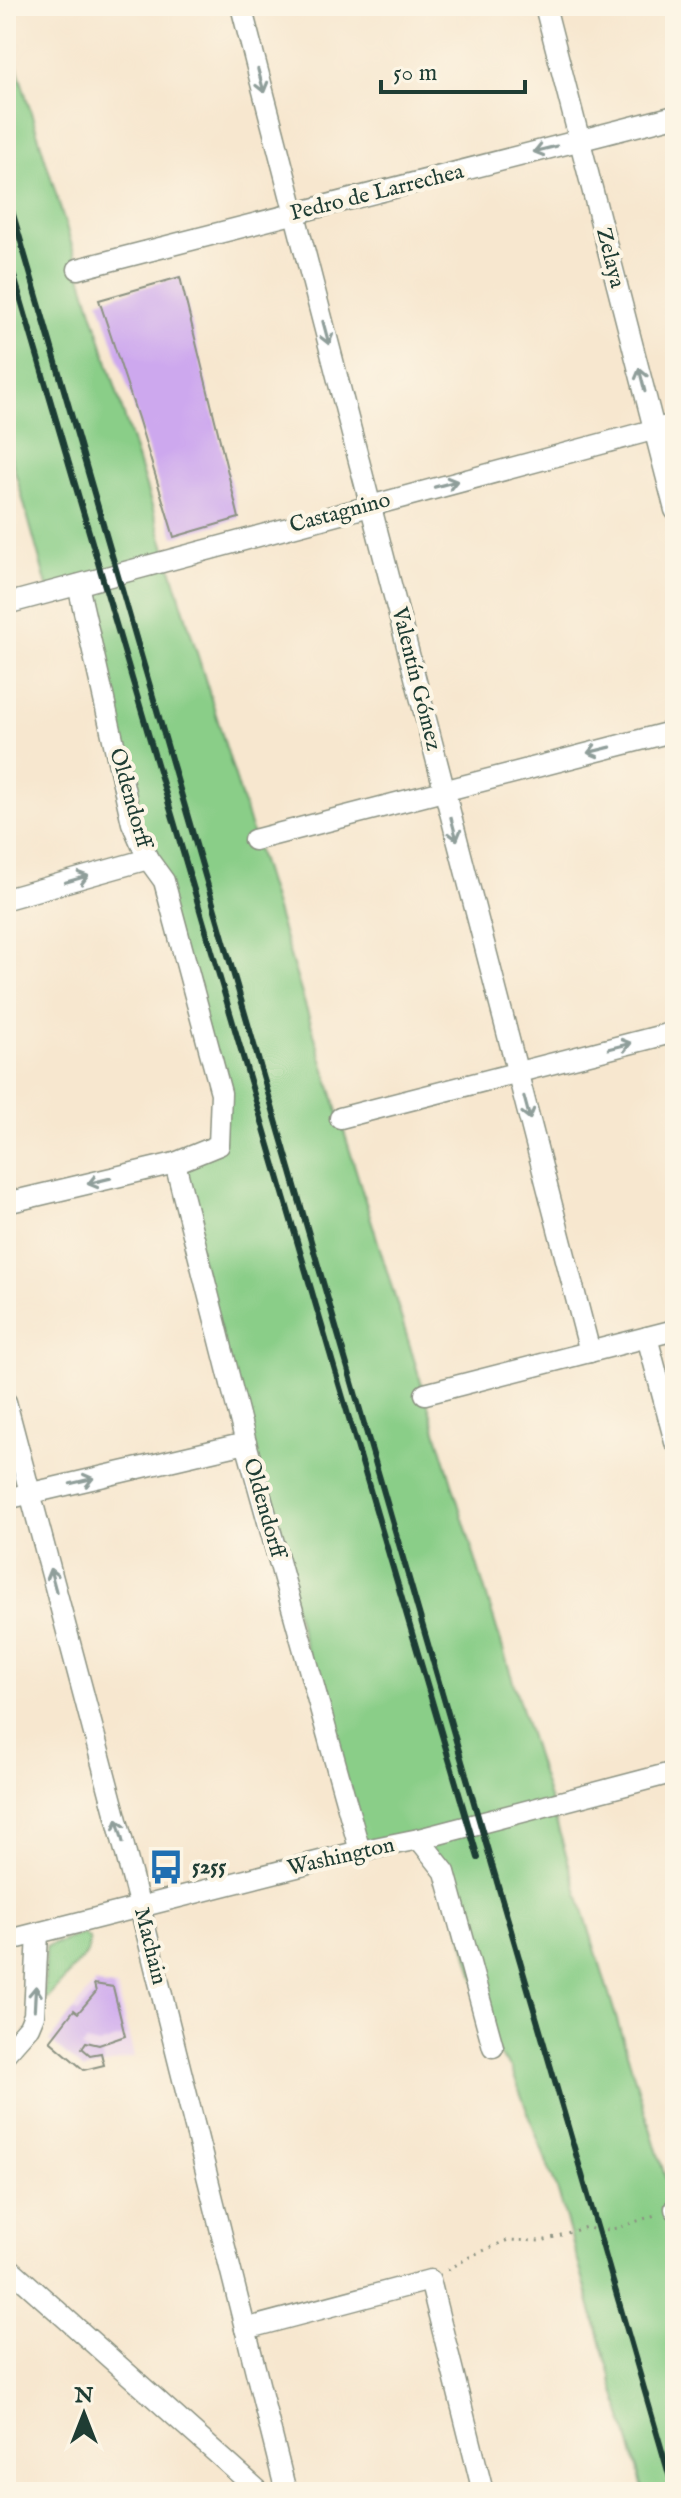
<svg xmlns="http://www.w3.org/2000/svg" width="681" height="2498" font-family="'IM FELL English',serif">
  <rect width="100%" height="100%" fill="#fcf5e5"/>
  <filter id="ink" filterUnits="userSpaceOnUse"><feTurbulence type="fractalNoise" baseFrequency=".0125" numOctaves="2"/><feDisplacementMap in="SourceGraphic" scale="16" xChannelSelector="R" yChannelSelector="G"/><feConvolveMatrix kernelMatrix="1 2 1 2 8 2 1 2 1" color-interpolation-filters="sRGB"/></filter>
  <filter id="wash" filterUnits="userSpaceOnUse"><feTurbulence type="fractalNoise" baseFrequency=".006" numOctaves="4" result="noise"/><feDisplacementMap in="SourceGraphic" scale="32" xChannelSelector="R" yChannelSelector="G"/><feGaussianBlur stdDeviation="1.8" result="paint"/><feColorMatrix in="noise" values="0 0 0 0 0 0 0 0 0 0 0 0 0 0 0 0 0 1.4 0 .05"/><feComposite in="paint" operator="in"/></filter>
  <g filter="url(#wash)">
    <rect width="100%" height="100%" fill="#f7e7cf"/>
    <path fill="#ead1ed" d="M94,1984L117,1988L134,2057L84,2070L50,2041Z"/>
    <g fill="#8ace88" stroke="#54865e" stroke-width="2">
      <path d="M6,31L675,2209V2492H644L559,2195L511,2068L493,2047L445,1872L418,1839L360,1851L175,1163L219,1145L221,1093L148,859L78,586L49,593L6,439Z"/>
      <path d="M83,1934L90,1940L87,1953L48,1998L44,1997L46,1947Z"/>
    </g>
    <g id="blocks">
      <g fill="#cda8ee">
        <path d="M180,277L239,518L174,537L138,418L99,300Z"/>
        <path d="M94,1984L113,1987L125,2036L99,2045L86,2042L82,2048L90,2055L101,2053L104,2065L84,2070L50,2041L74,2010L78,2013L96,1992Z"/>
      </g>
    </g>
  </g>
  <g filter="url(#ink)">
    <use href="#blocks" fill-opacity="0" stroke="#8b9282" stroke-width="2"/>
    <g fill="none" stroke-linecap="round" stroke-linejoin="round">
      <g stroke="#8b9282" stroke-width="23">
        <g id="minor">
          <path d="M241,6L590,1352"/>
          <path d="M545,6L675,510"/>
          <path d="M78,269L675,116"/>
          <path d="M6,604L675,424"/>
          <path d="M254,840L675,731"/>
          <path d="M6,899L148,859"/>
          <path d="M340,1118L675,1032"/>
          <path d="M175,1163L246,1443L360,1851"/>
          <path d="M6,1203L175,1163L219,1145L221,1093L164,881L148,859L132,823L78,585"/>
          <path d="M647,1337L675,1442"/>
          <path d="M425,1394L675,1330"/>
          <path d="M6,1402L140,1907L286,2492"/>
          <path d="M6,1499L246,1443"/>
          <path d="M419,1839L445,1872L493,2047"/>
          <path d="M6,1941L360,1851L419,1839L675,1772"/>
          <path d="M6,2053L29,2027L34,2015L38,1933"/>
          <path d="M675,2209V2208"/>
          <path d="M6,2265L260,2492"/>
          <path d="M245,2329L430,2280L483,2492"/>
        </g>
      </g>
      <path stroke="#8b9282" stroke-width="3" stroke-dasharray="2 6" stroke-linecap="butt" d="M448,2270L471,2256L508,2240L542,2241L586,2227L598,2231L617,2228L655,2215"/>
      <use href="#minor" stroke="#fff" stroke-width="20"/>
      <g stroke="#1f3d34" stroke-width="6">
        <path d="M6,190L674,2492"/>
        <path d="M6,249L478,1858"/>
      </g>
    </g>
    <defs><path id="oneway-shaft" d="M-6 0H5M1.5-3L5.5 0L1.5 3" fill="none" stroke-width="1.6" stroke-linecap="round" stroke-linejoin="round" transform="scale(2)"/></defs>
    <g stroke="#8f9e9a">
      <use href="#oneway-shaft" transform="translate(261 81) rotate(75)"/>
      <use href="#oneway-shaft" transform="translate(545 149) rotate(166)"/>
      <use href="#oneway-shaft" transform="translate(326 333) rotate(75)"/>
      <use href="#oneway-shaft" transform="translate(642 380) rotate(-104)"/>
      <use href="#oneway-shaft" transform="translate(446 484) rotate(-15)"/>
      <use href="#oneway-shaft" transform="translate(599 750) rotate(166)"/>
      <use href="#oneway-shaft" transform="translate(454 829) rotate(75)"/>
      <use href="#oneway-shaft" transform="translate(77 879) rotate(-16)"/>
      <use href="#oneway-shaft" transform="translate(620 1046) rotate(-14)"/>
      <use href="#oneway-shaft" transform="translate(527 1108) rotate(75)"/>
      <use href="#oneway-shaft" transform="translate(99 1181) rotate(166)"/>
      <use href="#oneway-shaft" transform="translate(82 1481) rotate(-13)"/>
      <use href="#oneway-shaft" transform="translate(53 1580) rotate(-105)"/>
      <use href="#oneway-shaft" transform="translate(120 1831) rotate(-105)"/>
      <use href="#oneway-shaft" transform="translate(35 1998) rotate(-87)"/>
    </g>
  </g>
  <defs>
    <g id="bus-bare" transform="scale(2.76)"><path d="M-5-6H5V4H4V6H2V4H-2V6H-4V4H-5ZM-3.5-4V0h7V-4ZM-3.5 1.2v1.5H-2V1.2ZM2 1.2v1.5H3.5V1.2Z" fill="#1f6fb2" stroke="#fcf5e5" stroke-width="2.5" paint-order="stroke"/></g>
  </defs>
  <g fill-rule="evenodd">
    <use href="#bus-bare" x="166" y="1867"/>
  </g>
  <g text-anchor="middle" dominant-baseline="central" stroke-width="8" stroke-linejoin="round" paint-order="stroke">
    <g font-size="22" fill="#1f3d34" stroke="#fcf5e5">
      <text transform="translate(377 193) rotate(-14)">Pedro de Larrechea</text>
      <text transform="translate(610 258) rotate(76)">Zelaya</text>
      <text transform="translate(340 513) rotate(-15)">Castagnino</text>
      <text transform="translate(416 679) rotate(76)">Valentín Gómez</text>
      <text transform="translate(130 798) rotate(74)">Oldendorff</text>
      <text transform="translate(264 1508) rotate(74)">Oldendorff</text>
      <text transform="translate(341 1857) rotate(-13)">Washington</text>
      <text transform="translate(150 1946) rotate(76)">Machain</text>
    </g>
    <g font-size="22" font-weight="bold" fill="#1f3d34" stroke="#fcf5e5" text-anchor="start">
      <text x="192" y="1867">5255</text>
    </g>
  </g>
  <rect width="681" height="2498" fill="none" stroke="#fcf5e5" stroke-width="32"/>
  <g transform="translate(84 2414)" stroke="#fcf5e5" stroke-width="6" paint-order="stroke">
  <path d="M0-6L14 30L0 20L-14 30Z" fill="#1f3d34"/>
  <text y="-12" font-size="22" font-weight="bold" text-anchor="middle" fill="#1f3d34">N</text>
  </g>
  <path d="M381 80v12h144v-12" fill="none" stroke="#1f3d34" stroke-width="4"/>
  <text x="393" y="80" font-size="24" fill="#1f3d34" stroke="#fcf5e5" stroke-width="6" paint-order="stroke">50 m</text>
</svg>
